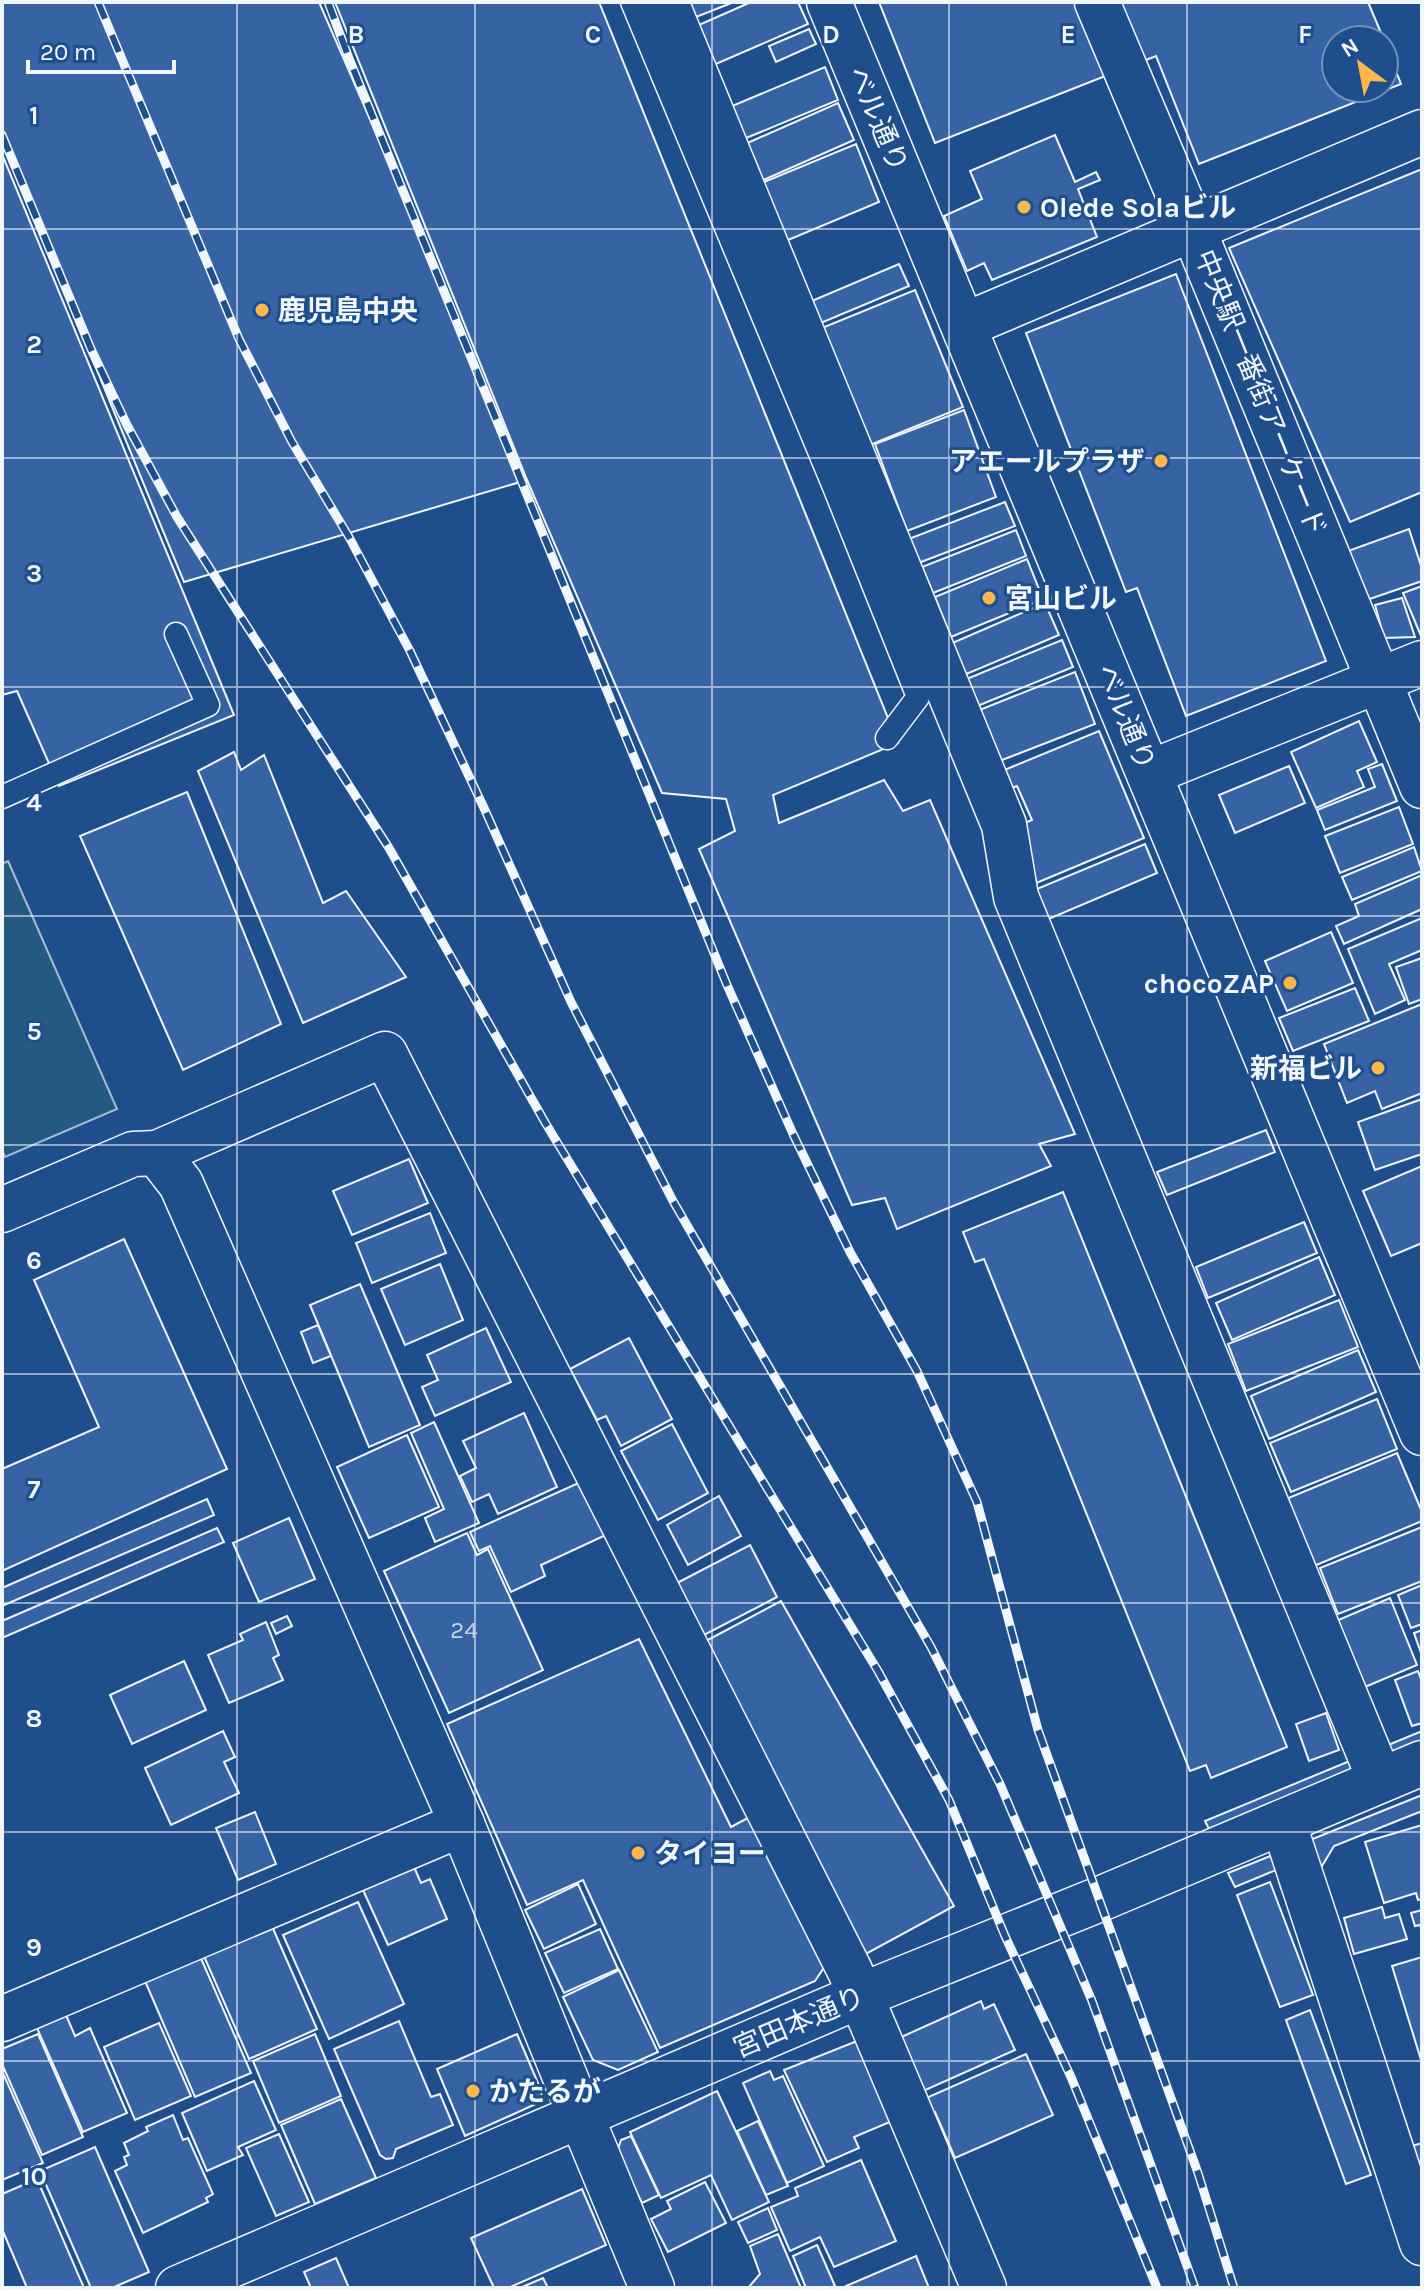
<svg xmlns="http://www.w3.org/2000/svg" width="1424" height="2290" font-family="Karla,'Noto Sans JP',sans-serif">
  <rect width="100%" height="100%" fill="#1f4e8c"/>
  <path fill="#245a82" stroke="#a8bbd7" stroke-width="2" d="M8,861L117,1109L5,1157L2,1150V864Z"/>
  <g fill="#3563a3" stroke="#f2f6ff" stroke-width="2">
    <path d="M2,2H319L527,480L184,582L2,139Z"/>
    <path d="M335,2H599L898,743L773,795L779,823L884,780L903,811L930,800L1075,1134L1039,1144L1051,1166L897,1229L885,1198L852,1205L699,849L735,831L726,799L662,793L527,480Z"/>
    <path d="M685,2H734L691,19Z"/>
    <path d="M751,2H798L808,24L709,67L692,28Z"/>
    <path d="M879,2H1368L1384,40H1336V88H1384V41L1401,84L1199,164L1156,56L935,143Z"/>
    <path d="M809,29L816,44L776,62L769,46Z"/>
    <path d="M825,67L838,100L739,141L725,109Z"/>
    <path d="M838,103L854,140L759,182L743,145Z"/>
    <path d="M1055,135L1075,182L1096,172L1100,180L1078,189L1097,237L992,280L984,263L967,271L944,216L982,199L970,171Z"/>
    <path d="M856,144L879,202L781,243L757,185Z"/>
    <path d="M2,154L234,715L59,786L17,691L2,695Z"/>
    <path d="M1422,169V492L1350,522L1229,248Z"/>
    <path d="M899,264L909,286L816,325L807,303Z"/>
    <path d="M1176,274L1326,661L1186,716L1137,588L1126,592L1026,333Z"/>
    <path d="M915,290L963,407L865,447L817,330Z"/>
    <path d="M964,410L996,497L907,531L875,444Z"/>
    <path d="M1005,502L1015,526L916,564L906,540Z"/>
    <path d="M1409,529L1422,569V581L1364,601L1348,551Z"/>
    <path d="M1016,530L1026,556L933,593L922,567Z"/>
    <path d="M1027,559L1043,599L951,637L935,597Z"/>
    <path d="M1422,586V635L1421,636L1403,593Z"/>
    <path d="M1402,598L1415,637L1384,638L1375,605Z"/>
    <path d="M1045,603L1059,635L964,675L950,644Z"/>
    <path d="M1062,640L1073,667L975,707L964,680Z"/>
    <path d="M1075,672L1095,724L997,762L977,711Z"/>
    <path d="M1359,721L1377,762L1357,771L1364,787L1316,808L1291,752Z"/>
    <path d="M1099,731L1144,838L1029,886L1022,824L1032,820L1017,786L1009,789L1002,771Z"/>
    <path d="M234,752L241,770L264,755L323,903L346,891L406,977L303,1023L198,771Z"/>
    <path d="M1382,764L1397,801L1325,830L1317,810L1375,787L1368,769Z"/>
    <path d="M1289,766L1305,803L1235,833L1219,795Z"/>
    <path d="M187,792L281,1024L183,1070L80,836Z"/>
    <path d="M1399,807L1413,844L1340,873L1325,836Z"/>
    <path d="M1145,844L1157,873L1044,921L1032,891Z"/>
    <path d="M1414,847L1422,871L1352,900L1342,877Z"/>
    <path d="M1422,875V909L1344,944L1336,926L1359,916L1355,904Z"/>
    <path d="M1422,918V950L1389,964L1405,1000L1375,1014L1348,949Z"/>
    <path d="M1331,932L1353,983L1287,1011L1265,961Z"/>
    <path d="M1422,958V999L1409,1004L1396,967Z"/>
    <path d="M1355,988L1369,1021L1293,1051L1279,1018Z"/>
    <path d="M1422,1004V1093L1382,1109L1375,1091L1347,1103L1324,1044Z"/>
    <path d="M1422,1099V1154L1375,1170L1358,1122Z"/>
    <path d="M1266,1130L1275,1152L1167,1195L1157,1172Z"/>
    <path d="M409,1159L428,1203L352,1235L333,1191Z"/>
    <path d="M1422,1166V1243L1391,1256L1363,1191Z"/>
    <path d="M1063,1192L1287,1747L1211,1778L1206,1765L1190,1771L984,1259L975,1262L963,1232Z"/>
    <path d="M430,1213L446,1253L372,1283L356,1243Z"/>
    <path d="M1304,1222L1317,1253L1208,1298L1196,1267Z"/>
    <path d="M124,1239L227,1469L2,1571V1469L99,1427L34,1280Z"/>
    <path d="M1319,1257L1335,1295L1232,1340L1216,1303Z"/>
    <path d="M440,1264L463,1320L405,1345L381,1289Z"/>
    <path d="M360,1284L420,1425L369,1447L310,1305Z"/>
    <path d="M1339,1300L1358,1347L1246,1391L1228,1344Z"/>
    <path d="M318,1325L331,1356L313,1363L301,1332Z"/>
    <path d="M486,1328L511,1382L435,1416L422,1387L438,1380L427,1355Z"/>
    <path d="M629,1338L672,1419L621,1446L606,1416L597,1420L570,1369Z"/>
    <path d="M1358,1350L1376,1392L1269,1439L1251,1396Z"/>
    <path d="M1377,1399L1397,1449L1291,1492L1270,1443Z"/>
    <path d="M524,1413L557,1487L498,1514L489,1494L472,1502L460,1476L476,1468L463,1441Z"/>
    <path d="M434,1422L479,1523L435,1542L425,1518L444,1509L411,1433Z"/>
    <path d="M672,1424L708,1493L658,1520L621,1451Z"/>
    <path d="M407,1435L439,1507L369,1538L337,1467Z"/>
    <path d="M1397,1453L1422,1512V1521L1314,1566L1286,1499Z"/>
    <path d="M585,1480L608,1534L541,1565L545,1576L511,1592L490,1546L479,1551L470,1532Z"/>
    <path d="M719,1496L741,1536L688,1565L667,1525Z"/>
    <path d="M207,1499L214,1515L2,1606V1588Z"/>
    <path d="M289,1518L315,1579L259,1602L233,1543Z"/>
    <path d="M1422,1527V1581L1338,1614L1320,1568Z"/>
    <path d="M217,1528L224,1542L2,1638V1621Z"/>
    <path d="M467,1533L477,1555L488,1549L543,1670L449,1713L384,1571Z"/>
    <path d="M750,1545L777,1597L704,1635L677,1583Z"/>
    <path d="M1422,1585V1624L1411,1628L1398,1595Z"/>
    <path d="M1390,1598L1417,1665L1365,1687L1336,1621Z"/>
    <path d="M781,1601L954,1906L864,1955L704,1642Z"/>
    <path d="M287,1616L292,1626L276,1634L271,1623Z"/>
    <path d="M266,1622L279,1655L273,1658L283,1680L229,1703L208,1655L243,1640L240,1634Z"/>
    <path d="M1422,1630V1656L1414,1633Z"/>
    <path d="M639,1639L731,1827L753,1815L829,1960L815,1981L660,2048L583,1880L527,1905L447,1724Z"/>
    <path d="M184,1661L206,1710L132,1744L110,1695Z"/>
    <path d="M1418,1671L1422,1682V1723L1412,1726L1395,1680Z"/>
    <path d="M1326,1713L1339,1750L1309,1761L1296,1724Z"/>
    <path d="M223,1731L235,1757L224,1762L239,1793L171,1825L145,1768Z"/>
    <path d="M1422,1731V1746L1211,1833L1205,1821Z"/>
    <path d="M1422,1795V1811L1334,1846L1319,1871L1281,1888L1276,1870L1235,1887L1228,1873Z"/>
    <path d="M255,1812L276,1864L238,1880L216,1828Z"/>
    <path d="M1422,1825V1899L1418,1900L1416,1893L1384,1903L1365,1842Z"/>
    <path d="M414,1867L421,1883L430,1879L447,1919L388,1945L363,1890Z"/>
    <path d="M1270,1882L1313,1995L1280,2007L1237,1895Z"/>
    <path d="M578,1884L596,1924L544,1949L525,1910Z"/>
    <path d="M358,1902L404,2004L329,2039L283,1935Z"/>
    <path d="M1382,1907L1385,1918L1399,1914L1407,1939L1354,1954L1344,1918Z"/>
    <path d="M1422,1910V1931L1420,1925L1415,1926L1411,1913Z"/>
    <path d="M271,1924L317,2029L249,2059L203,1954Z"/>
    <path d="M600,1929L618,1969L564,1993L545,1953Z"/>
    <path d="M200,1956L251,2073L195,2097L145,1981Z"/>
    <path d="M1422,1957V2063L1392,1966Z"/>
    <path d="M619,1970L658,2052L618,2070L593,2060L563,1997Z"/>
    <path d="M981,2001L984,2009L994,2004L1015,2050L921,2092L897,2039Z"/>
    <path d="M1310,2010L1371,2175L1346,2184L1286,2020Z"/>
    <path d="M66,2015L75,2036L90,2028L127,2113L83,2132L37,2028Z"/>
    <path d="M399,2021L431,2097L440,2094L453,2125L396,2149L393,2158L386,2159L380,2155L334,2049Z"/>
    <path d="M159,2023L191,2096L135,2120L104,2047Z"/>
    <path d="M38,2034L83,2137L42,2155L2,2064V2049Z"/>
    <path d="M315,2034L341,2096L279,2123L253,2061Z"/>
    <path d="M517,2034L541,2090L542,2098L536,2104L465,2136L437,2069Z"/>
    <path d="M862,2039L897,2119L854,2137L859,2148L827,2162L784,2070Z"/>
    <path d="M1026,2054L1053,2115L955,2158L935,2112L930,2114L924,2099Z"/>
    <path d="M2,2071L43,2163L2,2180Z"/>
    <path d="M770,2071L774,2080L783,2076L824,2166L787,2183L743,2083Z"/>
    <path d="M254,2081L276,2130L238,2147L243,2155L207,2171L182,2113Z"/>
    <path d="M717,2091L769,2202L732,2220L711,2175L661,2198L630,2132Z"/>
    <path d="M341,2099L376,2178L315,2204L281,2125Z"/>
    <path d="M173,2115L183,2140L188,2138L213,2194L206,2198L208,2202L143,2233L115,2171L127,2165L124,2157L129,2155L124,2143L148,2131L146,2127Z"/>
    <path d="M758,2121L788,2186L766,2195L737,2131Z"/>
    <path d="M279,2134L309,2202L276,2216L246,2148Z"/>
    <path d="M631,2136L659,2195L642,2203L617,2152L621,2140Z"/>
    <path d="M1422,2143V2177L1412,2146Z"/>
    <path d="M95,2147L149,2272L112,2288H91L40,2171Z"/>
    <path d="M861,2160L896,2241L834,2267L820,2237L790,2251L771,2207L798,2196L795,2188Z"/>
    <path d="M37,2179L84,2288H27L2,2229V2194Z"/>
    <path d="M705,2182L726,2223L668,2252L651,2219L671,2209L667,2201Z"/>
    <path d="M582,2189L606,2245L508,2288H494L471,2238Z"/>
    <path d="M768,2208L777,2230L748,2243L738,2222Z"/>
    <path d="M778,2234L801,2288H748L760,2274L750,2246Z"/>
    <path d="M817,2245L835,2286L830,2288H806L793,2256Z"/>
    <path d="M916,2256L929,2288H847L846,2286Z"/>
    <path d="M336,2258L349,2288H311L304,2272Z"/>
    <path d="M543,2278L548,2288H520Z"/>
  </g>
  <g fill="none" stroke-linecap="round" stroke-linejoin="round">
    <g stroke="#f2f6ff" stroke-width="25">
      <g id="lane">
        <path d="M632,2L834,487L918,697L887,738"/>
        <path d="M2,797L208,705L176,634"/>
      </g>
    </g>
    <g stroke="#f2f6ff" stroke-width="47">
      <g id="street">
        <path d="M666,2L1004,825L1016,897L1380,1780"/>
        <path d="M829,2L1422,1433"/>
        <path d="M1097,2L1193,229L1422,786"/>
        <path d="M965,325L1422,132"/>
        <path d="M1149,773L1422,663"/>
        <path d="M157,1153L385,1054L850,1971L984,2288"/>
        <path d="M1283,1822L1422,2243"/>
        <path d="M2,2019L462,1824"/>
        <path d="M581,2116L652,2288"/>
      </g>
    </g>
    <g stroke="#f2f6ff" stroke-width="47">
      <g id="secondary">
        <path d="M2,1210L133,1154L157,1153L181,1184L462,1824L581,2116"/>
        <path d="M178,2288L862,1995L1100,1899L1422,1763"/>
      </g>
    </g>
    <use href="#lane" stroke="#1f4e8c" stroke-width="22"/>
    <use href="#street" stroke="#1f4e8c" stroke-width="44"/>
    <use href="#secondary" stroke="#1f4e8c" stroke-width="44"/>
    <g stroke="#f2f6ff" stroke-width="9">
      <g id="rail">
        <path d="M98,2L239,339L292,442L349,537L410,651L484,808L571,1002L673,1201L931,1647L1000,1784L1092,2001L1195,2288"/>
        <path d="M328,2L350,61L727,985L793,1134L850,1252L917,1371L977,1502L1038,1730L1198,2173L1234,2288"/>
        <path d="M2,135L91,349L127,425L177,517L389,848L546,1124L878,1671L949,1800L1005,1936L1071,2077L1157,2288"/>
      </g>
    </g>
    <use href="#rail" stroke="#1f4e8c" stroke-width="6" stroke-dasharray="18" stroke-linecap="butt"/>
  </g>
  <path fill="none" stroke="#f2f6ff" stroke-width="2" stroke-opacity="0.55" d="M237,2V2288M475,2V2288M712,2V2288M949,2V2288M1187,2V2288M2,229H1422M2,458H1422M2,687H1422M2,916H1422M2,1145H1422M2,1374H1422M2,1603H1422M2,1832H1422M2,2061H1422"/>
  <g fill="#ffb74d" stroke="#1f4e8c" stroke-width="3">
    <circle cx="1024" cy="207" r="8"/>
    <circle cx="262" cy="310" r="8"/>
    <circle cx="1161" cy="461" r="8"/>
    <circle cx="989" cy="598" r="8"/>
    <circle cx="1290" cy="983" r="8"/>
    <circle cx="1378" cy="1068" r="8"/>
    <circle cx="638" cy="1853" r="8"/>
    <circle cx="473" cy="2091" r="8"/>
  </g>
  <g text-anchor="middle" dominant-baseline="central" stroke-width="6" stroke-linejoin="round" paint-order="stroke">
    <g font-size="24" fill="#c3d1e8">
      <text x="464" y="1630">24</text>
    </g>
    <g font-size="28" fill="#f2f6ff" stroke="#1f4e8c">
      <text transform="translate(878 119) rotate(67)">ベル通り</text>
      <text transform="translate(1261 393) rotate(68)">中央駅一番街アーケード</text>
      <text transform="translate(1126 717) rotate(68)">ベル通り</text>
      <text transform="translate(799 2022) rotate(-23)">宮田本通り</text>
    </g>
    <g font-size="28" font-weight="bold" fill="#f2f6ff" stroke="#1f4e8c" text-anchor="start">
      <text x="1040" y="207">Olede Solaビル</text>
      <text x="278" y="310">鹿児島中央</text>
      <text x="1145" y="461" text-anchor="end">アエールプラザ</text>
      <text x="1005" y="598">宮山ビル</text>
      <text x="1274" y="983" text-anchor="end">chocoZAP</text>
      <text x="1362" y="1068" text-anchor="end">新福ビル</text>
      <text x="654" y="1853">タイヨー</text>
      <text x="489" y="2091">かたるが</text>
    </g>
  </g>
  <g font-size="26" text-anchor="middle" font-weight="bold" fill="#f2f6ff" stroke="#1f4e8c" stroke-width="6" stroke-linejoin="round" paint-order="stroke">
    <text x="356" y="43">B</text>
    <text x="593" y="43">C</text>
    <text x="831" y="43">D</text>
    <text x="1068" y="43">E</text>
    <text x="1305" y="43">F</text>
    <text x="34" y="124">1</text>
    <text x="34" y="353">2</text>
    <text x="34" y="582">3</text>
    <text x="34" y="811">4</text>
    <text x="34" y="1040">5</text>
    <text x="34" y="1269">6</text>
    <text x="34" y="1498">7</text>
    <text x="34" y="1727">8</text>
    <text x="34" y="1956">9</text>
    <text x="34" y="2185">10</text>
  </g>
  <rect width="1424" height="2290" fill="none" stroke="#f2f6ff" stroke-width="8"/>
  <g transform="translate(1360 64) rotate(328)"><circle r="38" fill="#1f4e8c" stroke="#7391ba" stroke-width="2"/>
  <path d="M0-6L14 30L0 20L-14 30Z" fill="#ffb74d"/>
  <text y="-12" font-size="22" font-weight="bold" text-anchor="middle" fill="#f2f6ff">N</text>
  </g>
  <path d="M28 60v12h146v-12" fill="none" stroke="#f2f6ff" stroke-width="4"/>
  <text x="40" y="60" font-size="24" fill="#f2f6ff" stroke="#1f4e8c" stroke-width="6" paint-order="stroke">20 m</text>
</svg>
